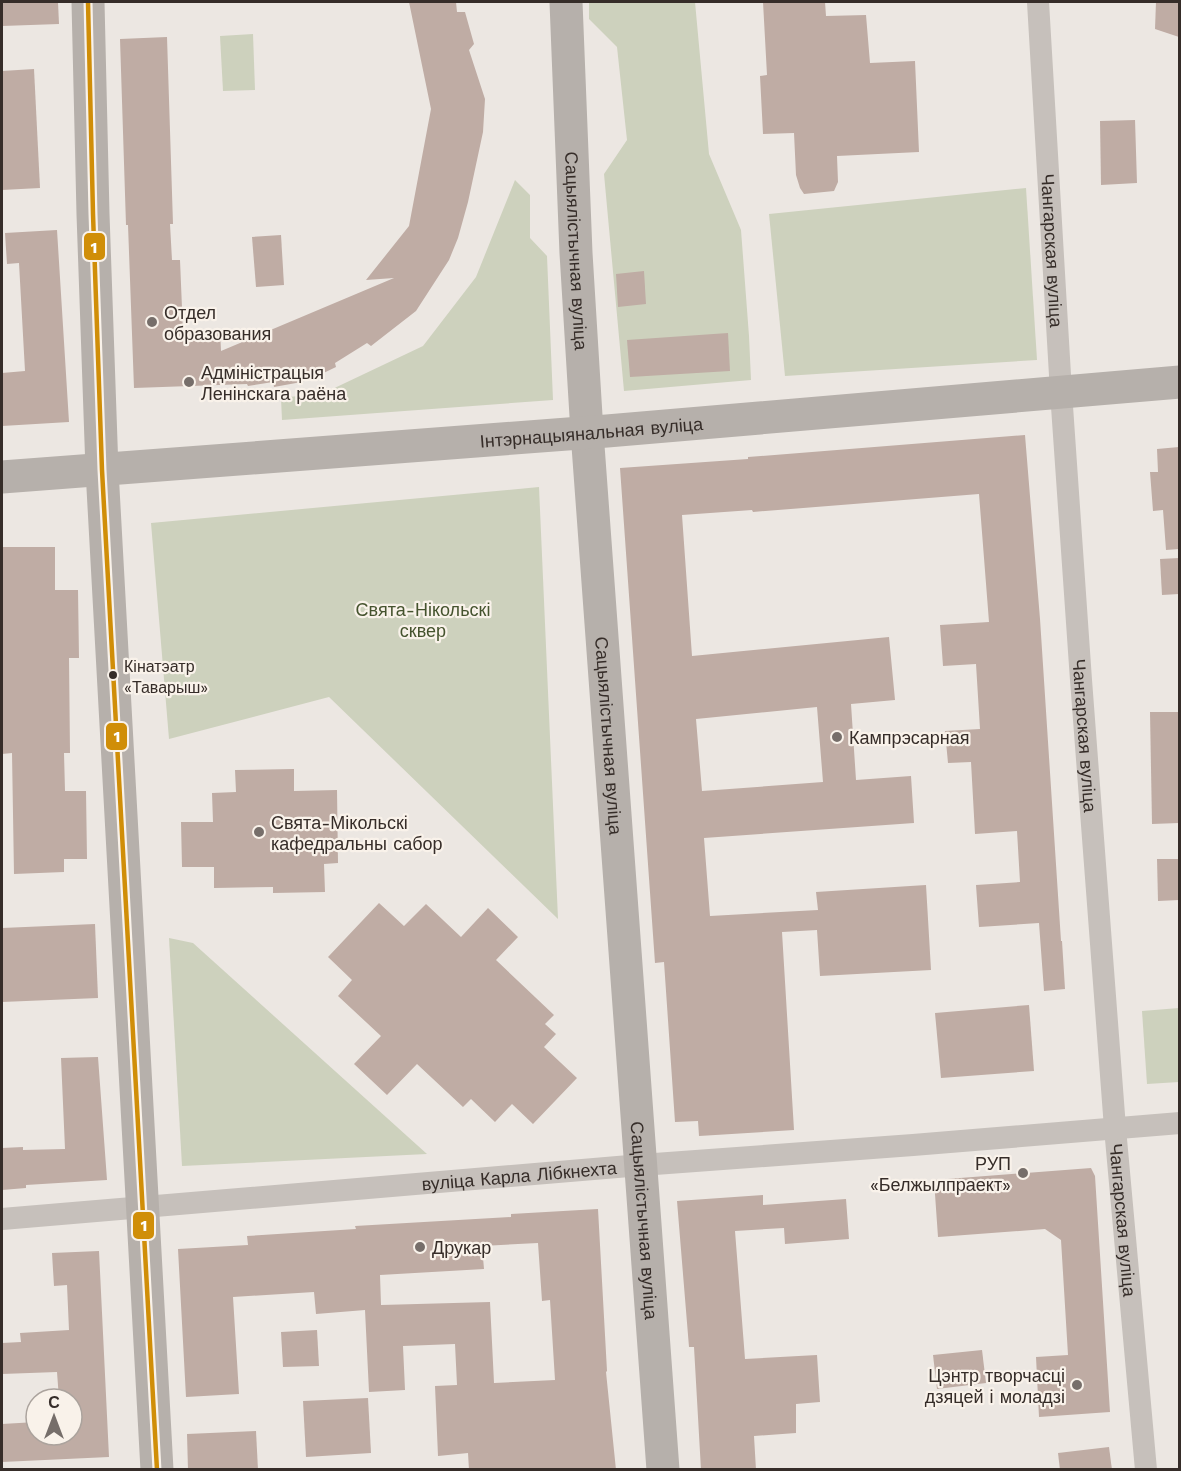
<svg xmlns="http://www.w3.org/2000/svg" width="1181" height="1471" font-family="'Work Sans',sans-serif">
  <rect width="100%" height="100%" fill="#ece7e2"/>
  <g fill="#cdd1bd">
    <path d="M589,2H695L709,154L741,230L749,336L751,380L624,391L604,174L627,140L617,47L589,19Z"/>
    <path d="M253,34L255,90L223,91L220,36Z"/>
    <path d="M515,180L530,195V238L547,256L553,400L282,420L281,398L324,393L423,346L476,277Z"/>
    <path d="M1026,188L1037,360L785,376L769,214Z"/>
    <path d="M539,487L558,919L329,697L169,739L151,523Z"/>
    <path d="M169,938L193,943L427,1154L182,1166Z"/>
    <path d="M1179,1008V1082L1147,1084L1142,1011Z"/>
  </g>
  <g fill="#bfaca4" fill-rule="evenodd">
    <path d="M2,2H58L59,24L2,26Z"/>
    <path d="M409,2H456L457,12H465L474,44L469,50L485,99L483,132L468,202L458,238L449,260L416,311L371,346L367,343L335,363L336,367L309,380L296,383L274,387L273,382L248,386L247,384L134,388L128,225H126L120,39L167,37L173,224H170L172,260H180L183,332L220,330L221,351L394,278L366,280L409,226L431,109Z"/>
    <path d="M763,2H825L826,16L866,15L870,63L915,61L919,152L837,156L838,182L834,191L804,194L800,188L796,175L794,133L763,134L760,76L767,75Z"/>
    <path d="M1156,2H1179V37L1155,29Z"/>
    <path d="M34,69L40,188L2,190V71Z"/>
    <path d="M1135,120L1137,183L1101,185L1100,121Z"/>
    <path d="M57,230L69,422L2,426V373L25,371L19,263L7,264L5,233Z"/>
    <path d="M281,235L284,285L256,287L252,237Z"/>
    <path d="M644,271L646,304L618,307L616,274Z"/>
    <path d="M728,333L730,371L630,377L627,340Z"/>
    <path d="M1025,435L1040,619L1061,941H1062L1065,989L1044,991L1039,923L979,927L976,885L1020,882L1017,831L975,834L971,762L948,763L945,731L980,729L976,664L943,666L940,625L989,622L979,494L753,512L752,510L682,515L692,656L889,637L895,700L851,704L856,780L911,776L914,823L704,838L710,916L818,910L816,892L926,885L931,970L820,976L817,930L782,932L794,1130L699,1136L698,1121L675,1122L664,962L655,963L620,468L748,459V457ZM817,707L823,782L702,791L696,719Z"/>
    <path d="M1179,447V549L1166,550L1163,510L1153,511L1150,472H1158L1157,449Z"/>
    <path d="M2,547H55V590H78L79,658H69L70,753H64L65,791H86L87,859H64V872L14,874L12,753L2,754Z"/>
    <path d="M1179,558V594L1162,595L1160,559Z"/>
    <path d="M1150,712H1179V823L1152,824Z"/>
    <path d="M294,769V791L337,790L338,863L324,864L325,892L273,893V887L214,888V867H182L181,822H213L212,793L236,792L235,770Z"/>
    <path d="M1157,859H1179V900L1158,901Z"/>
    <path d="M379,903L404,926L426,904L461,937L488,908L518,937L496,960L554,1015L545,1024L556,1034L544,1047L577,1078L533,1124L512,1104L495,1122L471,1099L463,1107L417,1064L387,1095L354,1064L381,1036L338,996L352,980L328,957Z"/>
    <path d="M95,924L98,998L2,1002V928Z"/>
    <path d="M1029,1005L1034,1071L941,1078L935,1013Z"/>
    <path d="M98,1057L107,1180L26,1185V1188L2,1190V1148L23,1147V1150L65,1149L61,1058Z"/>
    <path d="M1091,1168L1095,1176L1110,1412L1039,1417L1036,1357L1068,1355L1061,1240L1045,1229L938,1237L934,1180Z"/>
    <path d="M763,1195V1205L846,1199L849,1239L785,1244L784,1228L735,1231L745,1359L817,1355L820,1402L796,1404V1433L754,1436L756,1470H701L694,1347H689L677,1201Z"/>
    <path d="M598,1209L607,1371L606,1372L616,1470H469L468,1453L438,1456L435,1386L457,1385L455,1344L403,1346L405,1390L369,1392L365,1310L316,1314L314,1292L233,1297L239,1394L186,1397L178,1249L248,1245L247,1236L356,1229L355,1226L511,1217V1214ZM538,1243L542,1301L550,1300L555,1380L494,1383L490,1302L381,1305L380,1275L484,1269L482,1246Z"/>
    <path d="M99,1251L109,1457L2,1462V1424L36,1422V1435H72V1399H59L57,1372L2,1374V1343L21,1342L20,1333L69,1330L67,1285L54,1286L52,1253Z"/>
    <path d="M317,1330L319,1366L283,1367L281,1332Z"/>
    <path d="M982,1350L986,1383L937,1389L933,1355Z"/>
    <path d="M368,1398L371,1453L306,1457L303,1401Z"/>
    <path d="M256,1431L258,1470H188L187,1434Z"/>
    <path d="M1109,1447L1112,1470H1060L1058,1453Z"/>
  </g>
  <g fill="none" stroke-linecap="round" stroke-linejoin="round">
    <g stroke="#c6c0bb" stroke-width="22">
      <path id="s1" d="M1038,2L1061,392L1081,680L1115,1128L1146,1470"/>
      <path id="s2" d="M2,1219L641,1165L913,1145L1180,1123"/>
    </g>
    <g stroke="#b6b0ab" stroke-width="33">
      <path d="M88,2L93,214L102,470L157,1470"/>
      <path id="s3" d="M566,2L576,253L587,432L663,1470"/>
      <path id="s4" d="M2,477L607,431L1180,382"/>
    </g>
    <g stroke="#f9f2ea" stroke-width="9">
      <path id="bus-1" d="M88,2L93,214L102,470L157,1470"/>
    </g>
    <use href="#bus-1" stroke="#d08e08" stroke-width="4.5"/>
  </g>
  <g fill="#766e6a" stroke="#f9f2ea" stroke-width="2">
    <circle cx="152" cy="322" r="6"/>
    <circle cx="189" cy="382" r="6"/>
    <circle cx="837" cy="737" r="6"/>
    <circle cx="259" cy="832" r="6"/>
    <circle cx="1023" cy="1173" r="6"/>
    <circle cx="420" cy="1247" r="6"/>
    <circle cx="1077" cy="1385" r="6"/>
  </g>
  <circle fill="#362d29" stroke="#f9f2ea" stroke-width="2" cx="113" cy="675" r="5"/>
  <g text-anchor="middle" dominant-baseline="central" stroke-width="4.5" stroke-linejoin="round" paint-order="stroke">
    <g font-size="16" fill="#362d29" stroke="#f9f2ea" text-anchor="start">
      <text x="124" y="666">Кінатэатр<tspan x="124" dy="21">«Таварыш»</tspan></text>
    </g>
    <g font-size="18" fill="#362d29" stroke="#f9f2ea">
      <text stroke="none"><textPath href="#s3" startOffset="249">Сацыялістычная вуліца</textPath></text>
      <text stroke="none"><textPath href="#s1" startOffset="249">Чангарская вуліца</textPath></text>
      <text stroke="none"><textPath href="#s4" startOffset="591">Інтэрнацыянальная вуліца</textPath></text>
      <text stroke="none"><textPath href="#s3" startOffset="735">Сацыялістычная вуліца</textPath></text>
      <text stroke="none"><textPath href="#s1" startOffset="735">Чангарская вуліца</textPath></text>
      <text stroke="none"><textPath href="#s2" startOffset="519">вуліца Карла Лібкнехта</textPath></text>
      <text stroke="none"><textPath href="#s1" startOffset="1221">Чангарская вуліца</textPath></text>
      <text stroke="none"><textPath href="#s3" startOffset="1221">Сацыялістычная вуліца</textPath></text>
    </g>
    <g font-size="18" fill="#362d29" stroke="#f9f2ea" text-anchor="start">
      <text x="164" y="312">Отдел<tspan x="164" dy="21">образования</tspan></text>
      <text x="201" y="372">Адміністрацыя<tspan x="201" dy="21">Ленінскага раёна</tspan></text>
      <text x="849" y="737">Кампрэсарная</text>
      <text x="271" y="822">Свята-Мікольскі<tspan x="271" dy="21">кафедральны сабор</tspan></text>
      <text x="1011" y="1163" text-anchor="end">РУП<tspan x="1011" dy="21">«Белжылпраект»</tspan></text>
      <text x="432" y="1247">Друкар</text>
      <text x="1065" y="1375" text-anchor="end">Цэнтр творчасці<tspan x="1065" dy="21">дзяцей і моладзі</tspan></text>
    </g>
    <g font-size="18" fill="#45532e" stroke="#f9f2ea">
      <text x="423" y="609">Свята-Нікольскі<tspan x="423" dy="21">сквер</tspan></text>
    </g>
  </g>
  <g stroke="#f9f2ea" stroke-width="2">
    <rect x="83" y="232" width="23" height="29" rx="6" fill="#d08e08"/>
    <rect x="105" y="722" width="23" height="29" rx="6" fill="#d08e08"/>
    <rect x="132" y="1211" width="23" height="29" rx="6" fill="#d08e08"/>
  </g>
  <g font-size="16" text-anchor="middle" font-weight="bold" fill="#fff">
    <text x="94" y="253">1</text>
    <text x="117" y="742">1</text>
    <text x="144" y="1231">1</text>
  </g>
  <rect width="1181" height="1471" fill="none" stroke="#362d29" stroke-width="6"/>
  <g transform="translate(54 1417)"><circle r="28" fill="#f9f2ea" stroke="#aba39d" stroke-width="1.5"/>
  <path d="M0-4.5L10 22L0 15L-10 22Z" fill="#766e6a"/>
  <text y="-9" font-size="16" font-weight="bold" text-anchor="middle" fill="#362d29">С</text>
  </g>
</svg>
